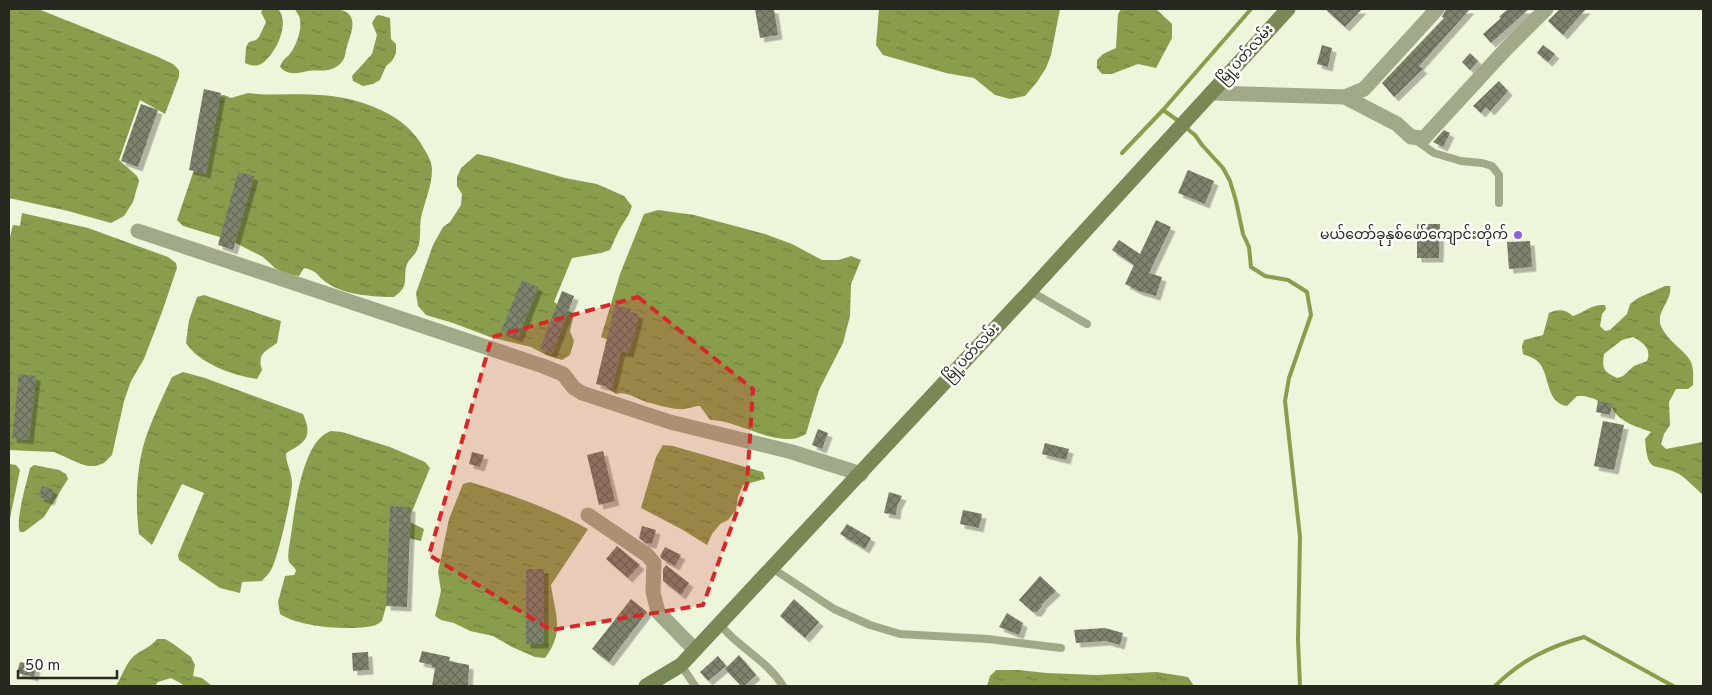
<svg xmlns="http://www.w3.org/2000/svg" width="1712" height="695" font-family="Overpass,'Noto Sans Myanmar',sans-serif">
  <defs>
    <pattern id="water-ripples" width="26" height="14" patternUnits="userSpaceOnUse" patternTransform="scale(1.25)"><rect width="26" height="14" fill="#8a9d4d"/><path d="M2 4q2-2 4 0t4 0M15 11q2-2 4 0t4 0" fill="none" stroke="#718040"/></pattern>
    <pattern id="building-cross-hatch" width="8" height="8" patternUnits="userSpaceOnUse" patternTransform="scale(1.25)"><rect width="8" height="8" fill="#7d836d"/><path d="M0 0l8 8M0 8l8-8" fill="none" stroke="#666b59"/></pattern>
    <filter id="shadow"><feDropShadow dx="4.5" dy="4.5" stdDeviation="0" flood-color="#0004"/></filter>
  </defs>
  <rect width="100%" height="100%" fill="#edf5db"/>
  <g fill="url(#water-ripples)" fill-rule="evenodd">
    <path d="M9,9H38L156,56L173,64L179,70V77L165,114L140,100L119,160L137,176L139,181L133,202L124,216L111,223L68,211L9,198Z"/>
    <path d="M263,9H278C291,23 275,56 261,64C255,67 250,65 245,63L246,47L249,42L256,40L259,37L266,22L261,12Z"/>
    <path d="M295,9C308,9 324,6 337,9C360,13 352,31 347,46C345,52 346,58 341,63C330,74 321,69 308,71C298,73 288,76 280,67C283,59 284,60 289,55C296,47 302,30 300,20C300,16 296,12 295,9Z"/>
    <path d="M879,9H1060L1051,55L1046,68L1037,82L1025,96L1010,99L995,95L974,78L946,73L883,55L876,45Z"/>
    <path d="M1121,9H1156L1172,24V38L1156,68L1138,64L1112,74H1102L1097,68V60L1103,54L1116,48L1118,14Z"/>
    <path d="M379,15L390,18L391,39L396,44V53L392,61L386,66L380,80L373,84L363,86L353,81L352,76L372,54L377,35L372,23L376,16Z"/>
    <path d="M248,93C272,96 296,93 320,95C355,97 400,111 420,142C425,151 432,159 432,170C432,186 424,203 421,218C419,228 422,243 416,252C414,256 409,259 407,264C402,279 411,285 394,297C375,297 345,295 329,284C317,277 319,271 304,268L299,276L287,274L275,268L263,257L230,240L183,226L177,220L200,152L215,96L224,95L231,98Z"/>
    <path d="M477,154L491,157L565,178L597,184L624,196L632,206L629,214L619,230L610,250L601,253L572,258L554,302L574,314L570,331L574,341L570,355L562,360L546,355L531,347L490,337L453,323L426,315L418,306L416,293L433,245L443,227L450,222L461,205L462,194L457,186V177L461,168Z"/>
    <path d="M658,210L694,215L765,234L792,244L822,260H839L851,256L861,260L851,284L850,316L843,343L819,390L806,434C802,436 796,439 791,439C763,440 738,421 710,420L700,406C694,406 691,408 685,409C673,410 658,405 646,402C637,399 626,391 616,394L607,388L605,380L618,344L601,337L620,274L644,214Z"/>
    <path d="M22,213L88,228L168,257L176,263L177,268L162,312L144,359L131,381L124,401L112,455L104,463L96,466H88L81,464L54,452L9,450V241L13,225L20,226Z"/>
    <path d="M1665,286H1670C1673,300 1655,312 1661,326C1667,341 1685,350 1691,362C1694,369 1693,378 1693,385L1688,389H1676L1669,402L1670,425L1664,434L1661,444L1666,449L1703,442V495C1696,489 1685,477 1679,474C1654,461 1648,477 1645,439L1651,432C1638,427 1619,422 1612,408L1604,406L1595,399L1584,396H1577L1567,406C1546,403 1550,377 1540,364C1536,358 1530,357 1523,354L1522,346L1524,340L1543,335L1549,313C1558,309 1565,309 1573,316C1585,312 1591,304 1605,305L1606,309L1602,314L1600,326L1605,331L1610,330L1627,314L1630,304L1638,298ZM1633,337C1643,342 1652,349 1647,361L1634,366L1623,376L1617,378C1603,371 1602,369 1604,354L1622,340Z"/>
    <path d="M204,295L281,321L277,343C265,352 257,353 262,370L257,379C232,375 200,364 186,343L189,320L197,297Z"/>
    <path d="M183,372L205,378L303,414C313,437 306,442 286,453C286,465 292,472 292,484C292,496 278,557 272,568C270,573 265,577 262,581L242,582L240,593L220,588L179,560L178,555L204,493L182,484L152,545L139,534C135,502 136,465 147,434C154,415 163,396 172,377Z"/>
    <path d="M331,431L342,432L390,447L425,462L430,468L408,521L424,529L421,541L405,537L382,621C379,623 375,626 372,626C349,631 299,627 280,614L278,602L285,576L294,575L296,571C295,567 291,565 289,562C287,555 290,542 291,535C295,508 302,440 331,431Z"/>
    <path d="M663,445L673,446L763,472L765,479L743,485L738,497L736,510L728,520L720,524L712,534L707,545L683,530L641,508L656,457Z"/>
    <path d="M9,464L16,465L20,470L9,523Z"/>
    <path d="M34,465L59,470L66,474L68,479L44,517L24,532H20C15,521 27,481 30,468Z"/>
    <path d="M470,482C510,494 551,509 588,529L551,585C555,614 565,632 545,658L535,657L512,647L493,636L470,631L454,623L441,620L435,616L441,591L438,572L449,519L463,484Z"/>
    <path d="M157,639H165L172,643L191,657L195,665L193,676L202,678L212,686H183L182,684L171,678L158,682L155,686H116C121,678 127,661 135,655C143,649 151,647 157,639Z"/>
    <path d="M996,670H1019L1046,673L1096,675L1157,672L1188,677L1194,686H987L990,676Z"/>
  </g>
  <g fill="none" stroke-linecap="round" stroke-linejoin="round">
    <g stroke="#8a9d4d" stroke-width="4">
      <path d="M1163,110L1180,122"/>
      <path d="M1185,127L1195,135L1202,145L1223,168L1230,181L1236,201L1243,234L1249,247L1251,267L1265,276L1288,280L1307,292L1311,315L1289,378L1285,401L1300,537L1298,640L1300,686"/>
      <path d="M1122,153L1163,110L1251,9"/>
      <path d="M1495,686C1522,660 1548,647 1584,637L1673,686"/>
    </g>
  </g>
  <g fill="url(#building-cross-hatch)" filter="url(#shadow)">
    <path d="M755,9H774L778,35L760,38Z"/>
    <path d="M1325,9H1362L1345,27Z"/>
    <path d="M1446,9H1470L1419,66L1423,69L1394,97L1382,83L1444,18L1442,17Z"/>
    <path d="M1508,9H1529L1491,43L1483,34L1501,18L1499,17Z"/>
    <path d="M1560,9H1586L1563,35L1548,21Z"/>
    <path d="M1322,45L1332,48L1328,67L1317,64Z"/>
    <path d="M1543,45L1555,54L1548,62L1537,53Z"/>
    <path d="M1470,53L1478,61L1470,70L1462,62Z"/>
    <path d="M1499,81L1508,91L1490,111L1486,107L1481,113L1473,106Z"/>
    <path d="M204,89L221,93L206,174L189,170Z"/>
    <path d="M141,104L158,110L138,167L121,161Z"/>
    <path d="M1444,130L1450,133L1443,147L1433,142Z"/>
    <path d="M1188,170L1214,181L1205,204L1178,193Z"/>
    <path d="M238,172L254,176L233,250L218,245Z"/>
    <path d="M1156,220L1171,227L1149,273L1162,277L1156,296L1139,291L1125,284L1134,265L1112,250L1119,240L1140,254Z"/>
    <path d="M1417,224H1440L1439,258H1417Z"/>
    <path d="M1530,241L1532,267L1509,269L1507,242Z"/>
    <path d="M522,280L538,287L518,338L501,331Z"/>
    <path d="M562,291L574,296L552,354L540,349Z"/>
    <path d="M615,305L631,309L630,312L639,314L629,353L621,351L612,388L596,384Z"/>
    <path d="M19,374L36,376L29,440L12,438Z"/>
    <path d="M1598,401L1612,404L1610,415L1596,412Z"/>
    <path d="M1603,421L1624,425L1614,470L1594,466Z"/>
    <path d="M818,429L828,433L822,449L812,445Z"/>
    <path d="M1045,443L1069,449L1066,460L1042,454Z"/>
    <path d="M603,451L615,501L599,505L587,455Z"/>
    <path d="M472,452L484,455L480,467L469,464Z"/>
    <path d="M42,486L54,490L50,501L39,497Z"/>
    <path d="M889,492L902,496L897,506L896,515L884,513Z"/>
    <path d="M390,506L411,507L407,607L386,606Z"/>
    <path d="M963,510L982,514L979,528L960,524Z"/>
    <path d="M847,524L871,538L865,549L840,534Z"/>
    <path d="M642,526L656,530L652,544L645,543L639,538Z"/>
    <path d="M617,546L640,565L628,578L606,559Z"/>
    <path d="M665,547L681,555L675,566L662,559L660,556Z"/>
    <path d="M666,565L689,583L681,595L663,581V569Z"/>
    <rect x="526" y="569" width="18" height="75"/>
    <path d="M1040,576L1056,591L1041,605L1042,606L1037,612H1033L1019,600Z"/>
    <path d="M631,599L647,612L609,662L592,649Z"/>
    <path d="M794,599L819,622L805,638L780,616Z"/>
    <path d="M1007,613L1023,623L1019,635L999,627Z"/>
    <path d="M1105,628L1123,633L1120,645L1106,641L1076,643L1074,630Z"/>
    <path d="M422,651L450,657L449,661L469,665L468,686H432L435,668L432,667V665L419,662Z"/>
    <path d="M368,652L369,670L353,671L352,653Z"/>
    <path d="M739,655L756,675L744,686H741L725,669Z"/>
    <path d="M718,656L726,666L708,681L700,672Z"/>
    <path d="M20,662L36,666L34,677L17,673Z"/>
  </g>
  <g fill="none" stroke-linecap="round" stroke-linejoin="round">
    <g stroke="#a0aa88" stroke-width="8">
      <path d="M1417,141L1434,153L1461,161L1482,163L1492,166L1499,175V203"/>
      <path d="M1030,291L1087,324"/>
      <path d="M772,568L834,609L870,625L900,634L988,639L1061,648"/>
      <path d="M719,624C726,631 732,638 740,644C755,657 772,668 783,686"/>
      <path d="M681,665L695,686"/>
    </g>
    <g stroke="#a0aa88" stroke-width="15">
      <path d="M1211,93L1345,97L1397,124L1411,137L1424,138L1506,49L1546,9"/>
      <path d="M1345,97L1364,89L1437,9"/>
      <path d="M138,231L543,366L563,374L574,388L582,393L670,422L792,452L861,474"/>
      <path d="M588,515L647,555L654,563L653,592L658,612L695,650"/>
    </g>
    <path stroke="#7a8855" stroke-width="15" d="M646,686L681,665L1030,291L1288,9"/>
  </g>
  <path fill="#d62828" fill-opacity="0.2" stroke="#d62828" stroke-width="4" stroke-dasharray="10 6" stroke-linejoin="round" d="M638,297L753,389L747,484L703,605L551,630L429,555L492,337Z"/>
  <circle fill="#925ed7" stroke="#fdfffa" stroke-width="2" cx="1518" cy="235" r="5"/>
  <g text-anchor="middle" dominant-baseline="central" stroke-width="5" stroke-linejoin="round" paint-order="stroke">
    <g font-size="14" fill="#262920" stroke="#fdfffa">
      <text transform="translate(1246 55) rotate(-48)">မြို့ပတ်လမ်း</text>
      <text transform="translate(972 353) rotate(-47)">မြို့ပတ်လမ်း</text>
    </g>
    <g font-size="14" fill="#262920" stroke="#fdfffa" text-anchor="end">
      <text x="1508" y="235">မယ်တော်ခုနှစ်ဖော်ကျောင်းတိုက်</text>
    </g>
  </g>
  <rect width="1712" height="695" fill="none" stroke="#262920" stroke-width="20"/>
  <path d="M18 670v8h99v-8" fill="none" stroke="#262920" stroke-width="2.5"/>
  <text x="25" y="670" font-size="15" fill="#262920" stroke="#fdfffa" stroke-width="4" paint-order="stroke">50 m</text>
</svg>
